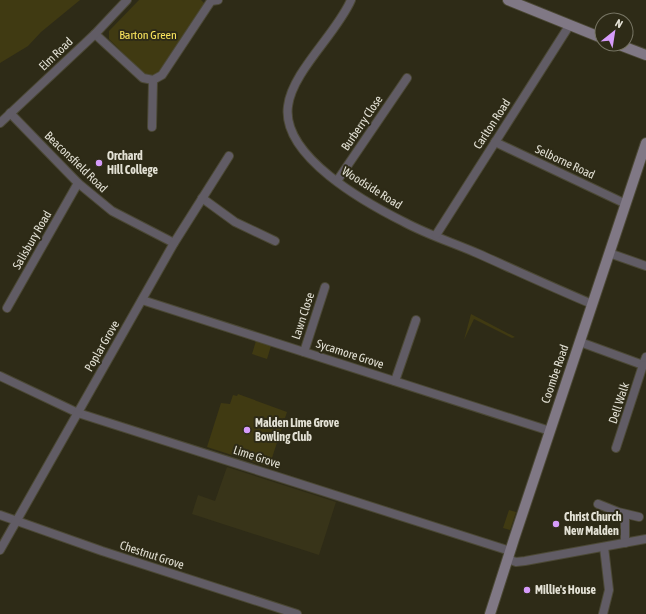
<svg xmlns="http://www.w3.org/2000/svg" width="646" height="614" font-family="'Asap Condensed',sans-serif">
  <rect width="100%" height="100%" fill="#2e2b17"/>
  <path fill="#383419" d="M227,467L336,502L319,555L192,514L198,495L215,501Z"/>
  <g fill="#403a12">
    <path d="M0,0H80L41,32L28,46L0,63Z"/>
    <path d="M139,0H201L205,4L160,71L153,76L145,75L109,39V31Z"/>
    <path d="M471,314L515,337L512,338L474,319L464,340Z"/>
    <path d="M256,341L271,346L267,359L252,354Z"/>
    <path d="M238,394L287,412L269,467L207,447L221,403L230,404L233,395L237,396Z"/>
    <path d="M509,510L516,512L510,530L503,528Z"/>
  </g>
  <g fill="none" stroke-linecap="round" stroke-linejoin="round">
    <g stroke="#4b4835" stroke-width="10">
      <g id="street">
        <path d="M351,0C337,33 292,72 288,106C281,156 366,203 404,222C428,235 454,243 479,254C517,271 554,288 592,304"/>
        <path d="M95,34L143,78L153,80L162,75L211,1L218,0"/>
        <path d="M10,113L78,183L112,211L174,243"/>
        <path d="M0,123L95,34L127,0"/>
        <path d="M152,127L153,80"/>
        <path d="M495,142L626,204"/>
        <path d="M337,181L407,78"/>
        <path d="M202,198L235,222L275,241"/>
        <path d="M436,235L569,26"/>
        <path d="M609,253L646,266"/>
        <path d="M142,300L550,431"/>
        <path d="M7,308L78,183"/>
        <path d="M580,342L643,365L646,357"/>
        <path d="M304,352L325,287"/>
        <path d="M0,376L78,413L510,551"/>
        <path d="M395,381L416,320"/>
        <path d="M616,448L643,365"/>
        <path d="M598,504L618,512L639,517"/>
        <path d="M0,515L102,551L297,614"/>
        <path d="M625,543V514"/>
        <path d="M0,550L174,243L229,156"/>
        <path d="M507,559L516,562L525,561L646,539"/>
        <path d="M603,614L609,590L604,547"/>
      </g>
    </g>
    <g stroke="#4b4835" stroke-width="12">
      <g id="secondary">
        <path d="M508,0L602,38"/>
        <path d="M617,44L646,55"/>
        <path d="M490,614L514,539L646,143"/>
      </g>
    </g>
    <use href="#street" stroke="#615c65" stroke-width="8"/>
    <use href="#secondary" stroke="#807885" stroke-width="10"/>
  </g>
  <g fill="#d69bfa" stroke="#2e2b17" stroke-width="1.5">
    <circle cx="99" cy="163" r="4"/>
    <circle cx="247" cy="430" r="4"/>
    <circle cx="556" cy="524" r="4"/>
    <circle cx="527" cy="590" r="4"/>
  </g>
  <g text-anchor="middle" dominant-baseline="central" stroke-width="4" stroke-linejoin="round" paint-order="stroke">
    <g font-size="12" fill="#fae55d" stroke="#2e2b17">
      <text x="148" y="35">Barton Green</text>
    </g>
    <g font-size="12" fill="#e3e1d5" stroke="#2e2b17">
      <text transform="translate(56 54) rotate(-44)">Elm Road</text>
      <text transform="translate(362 123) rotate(-56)">Burberry Close</text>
      <text transform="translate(492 124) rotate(-57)">Carlton Road</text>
      <text transform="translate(76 162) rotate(44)">Beaconsfield Road</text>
      <text transform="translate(565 162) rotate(25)">Selborne Road</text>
      <text transform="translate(372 188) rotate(32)">Woodside Road</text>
      <text transform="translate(32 240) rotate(-60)">Salisbury Road</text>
      <text transform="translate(303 316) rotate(-72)">Lawn Close</text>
      <text transform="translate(102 346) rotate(-60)">Poplar Grove</text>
      <text transform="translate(350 354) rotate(18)">Sycamore Grove</text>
      <text transform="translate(555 374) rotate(-71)">Coombe Road</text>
      <text transform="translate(619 403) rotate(-72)">Dell Walk</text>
      <text transform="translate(257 457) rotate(18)">Lime Grove</text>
      <text transform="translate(152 555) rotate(18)">Chestnut Grove</text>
    </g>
    <g font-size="12" font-weight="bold" fill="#e3e1d5" stroke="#2e2b17" text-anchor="start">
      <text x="107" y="156">Orchard<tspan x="107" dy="14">Hill College</tspan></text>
      <text x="255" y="423">Malden Lime Grove<tspan x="255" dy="14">Bowling Club</tspan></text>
      <text x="564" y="517">Christ Church<tspan x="564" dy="14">New Malden</tspan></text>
      <text x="535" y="590">Millie's House</text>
    </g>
  </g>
  <g transform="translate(614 32) rotate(30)"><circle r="19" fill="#2e2b17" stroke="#767463"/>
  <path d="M0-3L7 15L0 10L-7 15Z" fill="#d69bfa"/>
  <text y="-6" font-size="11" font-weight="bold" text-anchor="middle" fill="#e3e1d5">N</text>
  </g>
</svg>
